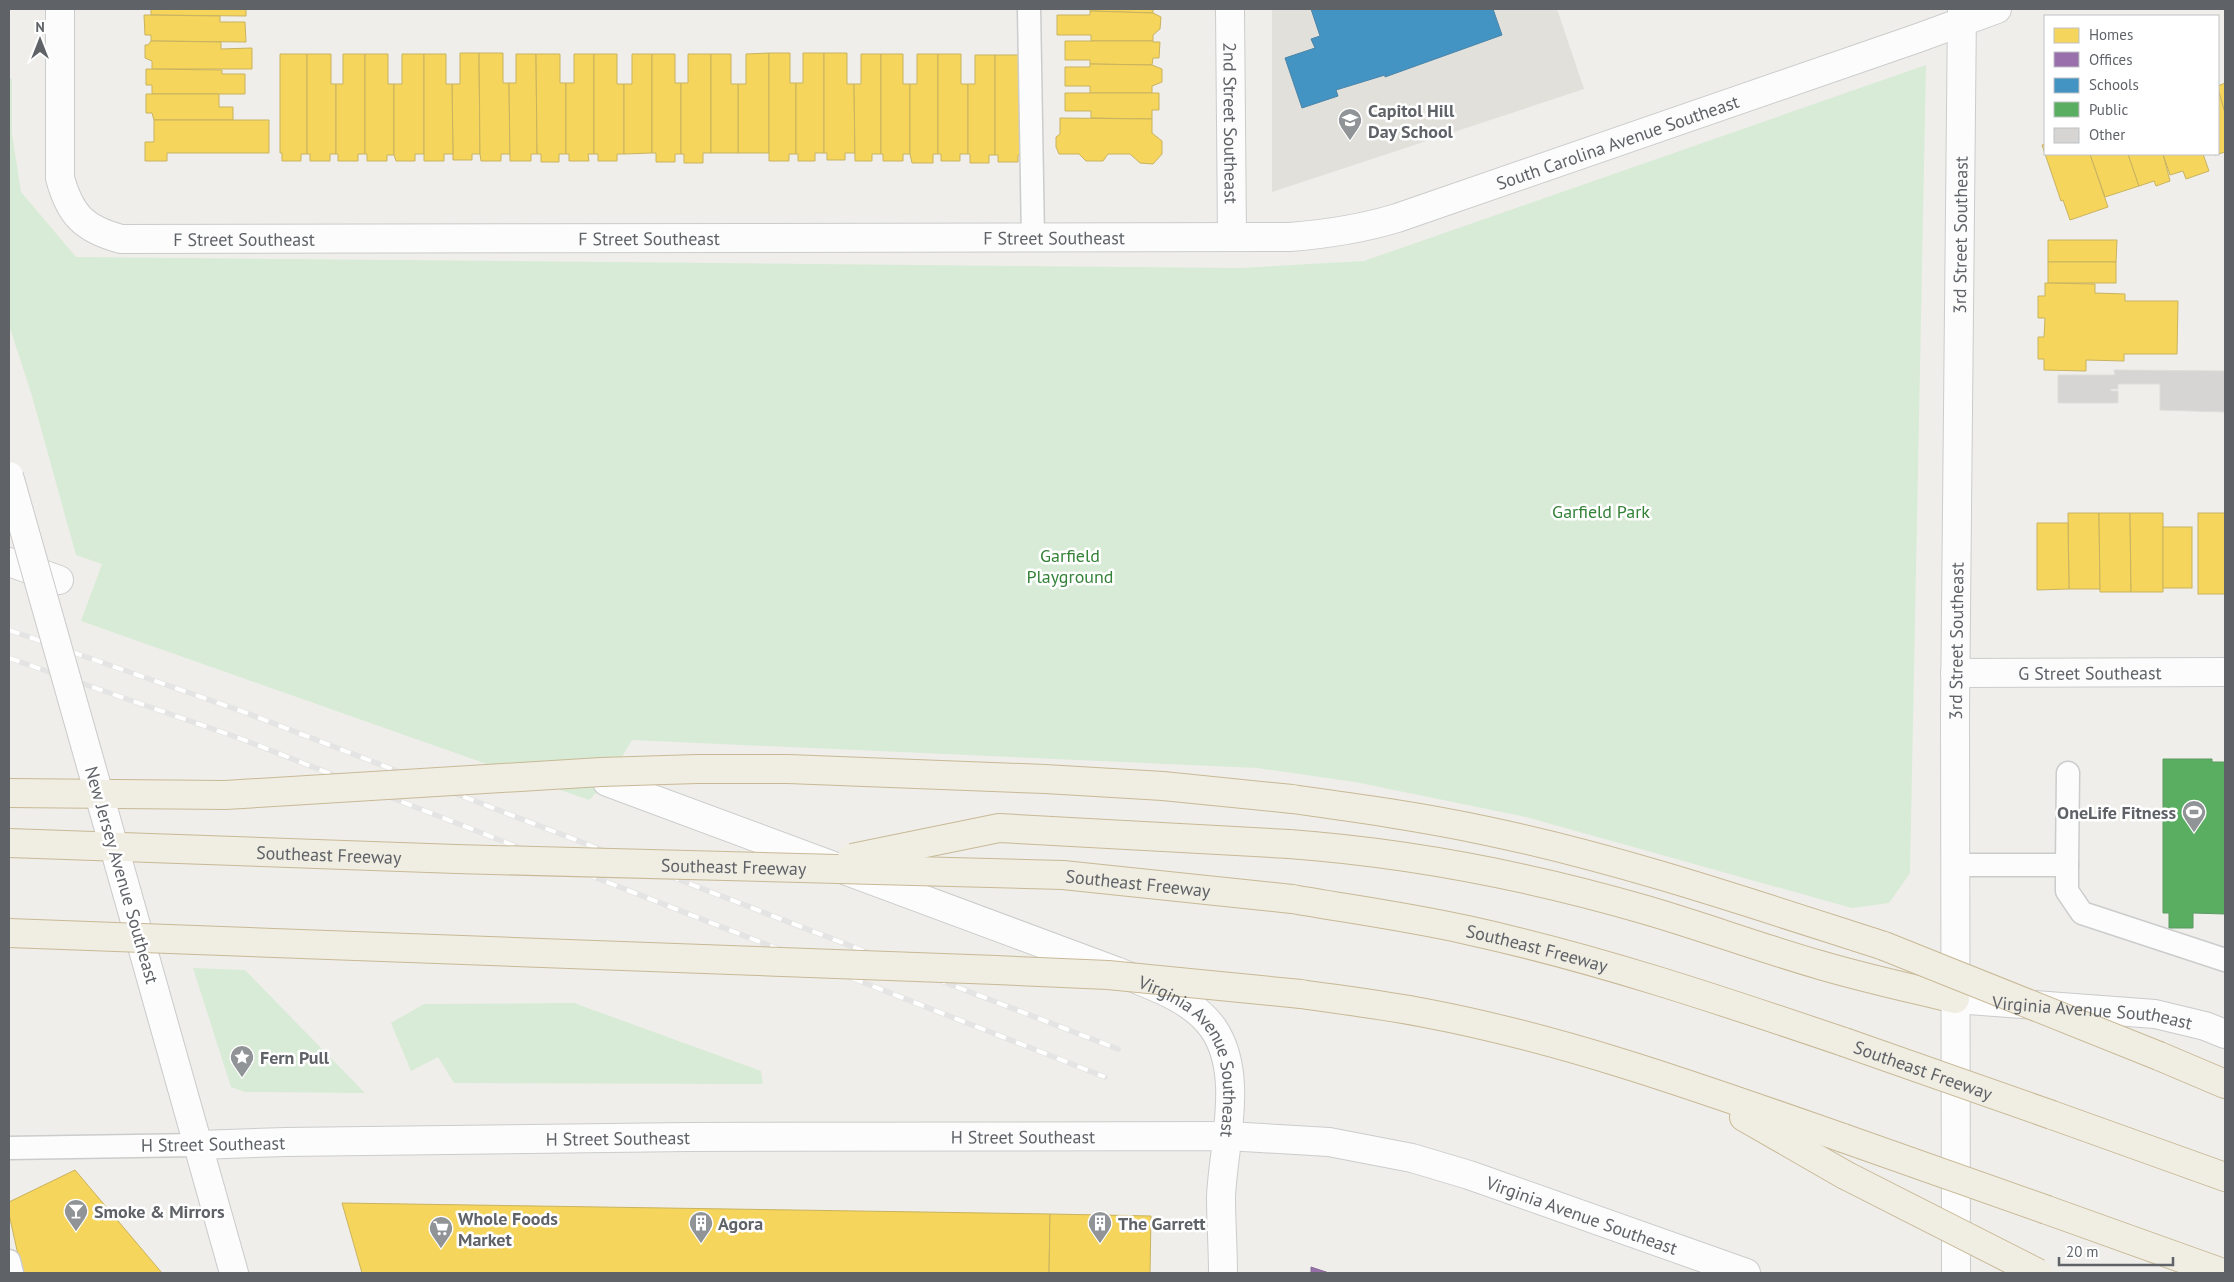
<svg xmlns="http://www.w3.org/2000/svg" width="2234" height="1282" font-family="'PT Sans',sans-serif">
  <rect width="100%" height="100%" fill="#efeeea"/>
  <path fill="#e2e0da" d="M1272,9H1557L1584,89L1272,192Z"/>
  <g fill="#d8ebd6">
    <path d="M1926,65L1910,873L1889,903L1852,908L1526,817L1355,782L1257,768L632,740L607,782L589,800L81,621L102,564L76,555L32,396L9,325V78L12,79V134L21,192L76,257L1241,268L1364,261Z"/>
    <path d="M193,968L245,970L365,1093L245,1092L231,1087Z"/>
    <path d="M574,1003L761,1071L763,1084L454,1083L438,1057L411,1071L391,1023L424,1004Z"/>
  </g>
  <g fill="#f6d55c" stroke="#c9b360">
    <path d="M145,9H246V16L151,15V9Z"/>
    <path d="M1090,9H1153V13L1090,11Z"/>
    <path d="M1090,11L1153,13L1161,17L1160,29L1153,35V41H1091V35H1057V15H1090Z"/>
    <path d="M144,15L220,16V22H245L246,42L151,41V35H145Z"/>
    <path d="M151,41L221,42V49L252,48V69H152V61L145,58V45H148Z"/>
    <path d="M1065,41H1153V42H1160L1159,58H1153L1152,65L1090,64V60H1065Z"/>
    <path d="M460,53H479L480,154H472V160H453L452,84H460Z"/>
    <path d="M479,53H503V83H509L510,154H501V161H481L480,154Z"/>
    <path d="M769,53V153H738V84H746V54Z"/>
    <path d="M769,53H790V83H796V154H789V161H769Z"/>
    <path d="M803,53H824V153H815V161H798V154H796V83H803Z"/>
    <path d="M824,53H847V84H854L855,153H845V160H827V153H824Z"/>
    <path d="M280,54H307V154H301V161H282V153H280Z"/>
    <path d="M307,54H331V84H336V154H330V161H310V154H307Z"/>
    <path d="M343,54H365V154H358V161H338V154H336V84H343Z"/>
    <path d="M365,54H388V84H394V155H387V161H367V154H365Z"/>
    <path d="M402,54H424V154H415V161H396L394,155V84H402Z"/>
    <path d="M424,54H446V84H452L453,154H444V161H424Z"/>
    <path d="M516,54H536L537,154H531V161H510L509,83H516Z"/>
    <path d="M536,54H560V83H566V154H559V162H541V154H537Z"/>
    <path d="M574,54H594V154H588L589,161H569V154H566V83H574Z"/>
    <path d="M594,54H617V84H624V154H617V161H598V154H594Z"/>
    <path d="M632,54H652V153L624,154V84H632Z"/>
    <path d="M652,54H675V83H681V154H675V162H656V153H652Z"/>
    <path d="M688,54H711V153H703V163H684V154H681V83H688Z"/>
    <path d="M711,54H731V84H738V153H711Z"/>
    <path d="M861,54H881V154H872V161H855L854,84H861Z"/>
    <path d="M881,54H903V84H910V154H903V161H883V154H881Z"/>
    <path d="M917,54H938V154H933V163H912L910,154V84H917Z"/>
    <path d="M938,54H961V84H968V154H960V161H941V154H938Z"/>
    <path d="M975,55H995V155H989V163H970V154H968V84H975Z"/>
    <path d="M995,55H1026L1027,155H1018V162H998V155H995Z"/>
    <path d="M1090,64L1152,65L1162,69V82L1152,86V93H1090V86H1065V67H1090Z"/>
    <path d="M146,69L222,70V74H245V94H152V85H146Z"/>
    <path d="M2225,83V113L2218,89V86Z"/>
    <path d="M2218,89L2225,113V152L2215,155L2218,154Z"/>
    <path d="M1065,93H1159V110H1152V119L1091,118V111H1065Z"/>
    <path d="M146,94H219V107H233V120H154L152,113H146Z"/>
    <path d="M1060,118L1152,119V133L1162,141V154L1153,164L1140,163L1130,154H1108L1103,161H1086L1079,154H1059L1056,147V137L1060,134Z"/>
    <path d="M154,120H269V153H167V161H145V142H154Z"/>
    <path d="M2045,144V154H2090L2108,207L2070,220L2063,200L2061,201L2042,145Z"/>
    <path d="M2090,154H2128L2139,186L2105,197Z"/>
    <path d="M2128,154H2163L2170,181L2156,186L2154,181L2139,186Z"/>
    <path d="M2163,154H2203L2209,171L2186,179L2183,171L2170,175Z"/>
    <path d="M2048,240H2117L2116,262H2048Z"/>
    <rect x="2048" y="262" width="68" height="21"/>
    <path d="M2045,283L2095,284V293L2125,294V301H2178L2177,354H2124V361L2086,360V371L2044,370V359H2038V337H2044L2045,318H2038V296H2045Z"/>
    <path d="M2068,513H2099L2100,589H2069Z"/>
    <path d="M2099,513H2130L2131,592H2100Z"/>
    <path d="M2130,513H2163V592H2131Z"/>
    <rect x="2198" y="513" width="27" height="81"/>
    <path d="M2037,523H2068L2069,589L2037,590Z"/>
    <rect x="2163" y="527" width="29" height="61"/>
    <path d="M75,1170L162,1273H22L9,1214V1202Z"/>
    <path d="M342,1203L1050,1214L1049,1273H362Z"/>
    <path d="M1050,1214L1151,1216L1150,1273H1049Z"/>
  </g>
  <path fill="#9970ab" stroke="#886c97" d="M1311,1267L1329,1273H1311Z"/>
  <path fill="#4393c3" stroke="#4b85a8" d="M1311,9H1493L1502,35L1385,77V75L1336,90L1338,96L1302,108L1285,58L1315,48L1311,39L1320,36Z"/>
  <path fill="#5aae61" stroke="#5c9863" d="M2163,759H2212V762H2225V914L2193,913V928H2169V913H2163Z"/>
  <path fill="#d6d5d3" stroke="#deddd9" d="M2114,370L2225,371V412L2160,410V384H2118V389H2111V391H2118V403H2058V375H2115Z"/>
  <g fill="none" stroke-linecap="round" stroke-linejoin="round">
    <g stroke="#cbcccc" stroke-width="25">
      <g id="service">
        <path d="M1029,9L1033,239"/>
        <path d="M1955,865H2067V891L2082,913L2225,960"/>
        <path d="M2067,865L2068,773"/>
        <path d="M9,1148L198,1145"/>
        <path d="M9,1261L12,1273"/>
      </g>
    </g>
    <g stroke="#cbcccc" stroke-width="30">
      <g id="minor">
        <path id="s1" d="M60,9V178C70,215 84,229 121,239L1290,237C1327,234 1361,229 1397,218L1918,38L1997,9"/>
        <path id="s2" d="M1230,9L1232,237"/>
        <path d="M9,562L59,580"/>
        <path id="s3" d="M1955,673L2225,672"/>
        <path id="s4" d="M607,782L1116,971C1149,985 1191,997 1213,1028C1245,1074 1223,1146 1221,1197C1221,1222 1223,1248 1223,1273"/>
        <path id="s5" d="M198,1145L286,1142L688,1137L1227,1136L1329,1142L1412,1158L1469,1175L1746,1273"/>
        <path id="s6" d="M1956,1273L1955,712L1962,9"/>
      </g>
    </g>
    <g stroke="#cacacb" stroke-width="30">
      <g id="secondary">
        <path d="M127,893L234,1273"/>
        <path id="s7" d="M1955,999L2155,1014L2205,1026L2225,1034"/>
      </g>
    </g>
    <g stroke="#c8b996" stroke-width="30">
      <g id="motorway">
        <path d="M1292,799C1357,808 1422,817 1487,831C1621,859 1753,904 1884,946"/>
        <path d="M1289,844C1411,853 1529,876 1646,910C1704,927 1761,948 1820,965C1864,978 1910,988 1955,999"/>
        <path id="s8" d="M1292,899C1350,909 1409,917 1467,930C1595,958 1720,1000 1844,1042"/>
        <path d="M1301,994C1342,1000 1384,1005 1425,1013C1568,1040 1706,1090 1843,1138"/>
        <path d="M2159,1056L2225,1084"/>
        <path d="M2052,1115L2225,1177"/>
        <path d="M1744,1117L1845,1175"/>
        <path d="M2047,1210L2223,1273"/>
      </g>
    </g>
    <use href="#service" stroke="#fdfcfc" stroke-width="22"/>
    <use href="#minor" stroke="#fdfcfc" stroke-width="28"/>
    <use href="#secondary" stroke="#fdfcfc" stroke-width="28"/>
    <use href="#motorway" stroke="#f0ede3" stroke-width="28"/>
    <g stroke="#e4e4e4" stroke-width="5.5">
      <g id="rail">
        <path d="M9,630L244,712L1118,1049"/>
        <path d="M9,658L239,738L1105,1077"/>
      </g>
    </g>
    <use href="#rail" stroke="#fff" stroke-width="4" stroke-dasharray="11" stroke-linecap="butt"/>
    <g stroke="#cacacb" stroke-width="30" stroke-linecap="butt">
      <path id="secondary-bridge" d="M9,476L127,893"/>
    </g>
    <g stroke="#c8b996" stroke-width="30" stroke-linecap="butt">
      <g id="motorway-bridge">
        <path d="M9,793L225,795L601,772L697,769H788L1045,779L1163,786L1292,799"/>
        <path id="s9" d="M9,843L456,859L1063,875L1292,899"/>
        <path d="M852,858L999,828L1289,844"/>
        <path d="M9,933L996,970L1108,975L1301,994"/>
        <path d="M1884,946L2159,1056"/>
        <path id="s10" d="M1844,1042L2052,1115"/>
        <path d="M1843,1138L2047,1210"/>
        <path d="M1845,1175L2038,1273"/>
      </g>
    </g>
    <use href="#secondary-bridge" stroke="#fdfcfc" stroke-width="28"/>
    <use href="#motorway-bridge" stroke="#f0ede3" stroke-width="28"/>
  </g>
  <defs>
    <g id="school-pin" transform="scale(1.25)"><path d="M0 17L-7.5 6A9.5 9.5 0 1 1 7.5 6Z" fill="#919496" stroke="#fff"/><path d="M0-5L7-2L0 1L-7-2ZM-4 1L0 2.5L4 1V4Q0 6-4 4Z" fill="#fff"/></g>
    <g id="stadium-pin" transform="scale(1.25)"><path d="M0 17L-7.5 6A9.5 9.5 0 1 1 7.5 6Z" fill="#919496" stroke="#fff"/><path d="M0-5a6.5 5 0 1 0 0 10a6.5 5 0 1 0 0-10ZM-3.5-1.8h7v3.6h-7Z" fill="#fff"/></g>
    <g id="sight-pin" transform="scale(1.25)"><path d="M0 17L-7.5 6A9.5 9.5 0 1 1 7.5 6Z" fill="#919496" stroke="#fff"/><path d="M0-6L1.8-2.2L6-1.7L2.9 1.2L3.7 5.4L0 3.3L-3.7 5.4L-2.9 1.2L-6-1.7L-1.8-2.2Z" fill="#fff"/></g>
    <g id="bar-pin" transform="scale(1.25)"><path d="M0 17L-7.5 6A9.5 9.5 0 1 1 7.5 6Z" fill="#919496" stroke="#fff"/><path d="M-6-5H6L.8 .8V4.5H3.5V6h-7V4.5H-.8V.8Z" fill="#fff"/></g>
    <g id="building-pin" transform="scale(1.25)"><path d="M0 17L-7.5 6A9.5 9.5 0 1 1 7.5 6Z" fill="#919496" stroke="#fff"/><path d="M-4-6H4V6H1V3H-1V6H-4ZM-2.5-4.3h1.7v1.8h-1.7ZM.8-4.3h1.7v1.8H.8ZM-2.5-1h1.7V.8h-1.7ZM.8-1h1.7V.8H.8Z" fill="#fff"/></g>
    <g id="supermarket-pin" transform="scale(1.25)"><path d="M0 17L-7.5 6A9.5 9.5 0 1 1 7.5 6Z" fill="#919496" stroke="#fff"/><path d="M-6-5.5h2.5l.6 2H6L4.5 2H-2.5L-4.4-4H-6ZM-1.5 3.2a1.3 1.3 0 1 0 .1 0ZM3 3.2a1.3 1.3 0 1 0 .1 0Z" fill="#fff"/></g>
  </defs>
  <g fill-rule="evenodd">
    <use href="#school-pin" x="1350" y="120"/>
    <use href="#stadium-pin" x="2194" y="812"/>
    <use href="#sight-pin" x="242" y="1057"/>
    <use href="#bar-pin" x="76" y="1211"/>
    <use href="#building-pin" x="701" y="1223"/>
    <use href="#building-pin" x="1100" y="1223"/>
    <use href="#supermarket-pin" x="441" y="1228"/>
  </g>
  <g text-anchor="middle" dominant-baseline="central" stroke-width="5" stroke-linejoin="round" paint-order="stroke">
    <g font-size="18" font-weight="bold" fill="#5f6368" stroke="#fff" text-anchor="start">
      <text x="1368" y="110">Capitol Hill<tspan x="1368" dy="21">Day School</tspan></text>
      <text x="2176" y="812" text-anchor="end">OneLife Fitness</text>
      <text x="260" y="1057">Fern Pull</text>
      <text x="94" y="1211">Smoke &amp; Mirrors</text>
      <text x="458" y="1218">Whole Foods<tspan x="458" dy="21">Market</tspan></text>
      <text x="718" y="1223">Agora</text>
      <text x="1118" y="1223">The Garrett</text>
    </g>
    <g font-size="18" fill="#5f6368" stroke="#fff">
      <text stroke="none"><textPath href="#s2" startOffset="114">2nd Street Southeast</textPath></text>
      <text stroke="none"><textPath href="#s1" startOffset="1772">South Carolina Avenue Southeast</textPath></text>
      <text stroke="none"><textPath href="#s6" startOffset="1038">3rd Street Southeast</textPath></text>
      <text stroke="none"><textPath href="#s1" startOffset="1194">F Street Southeast</textPath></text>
      <text stroke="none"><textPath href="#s1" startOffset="384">F Street Southeast</textPath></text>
      <text stroke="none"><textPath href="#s1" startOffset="789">F Street Southeast</textPath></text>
      <text stroke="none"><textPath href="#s6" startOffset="632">3rd Street Southeast</textPath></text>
      <text stroke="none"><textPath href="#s3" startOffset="135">G Street Southeast</textPath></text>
      <text stroke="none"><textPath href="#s9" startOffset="320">Southeast Freeway</textPath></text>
      <text stroke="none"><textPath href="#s9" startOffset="725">Southeast Freeway</textPath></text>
      <text transform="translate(122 875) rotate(74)">New Jersey Avenue Southeast</text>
      <text stroke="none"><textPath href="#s9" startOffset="1130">Southeast Freeway</textPath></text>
      <text stroke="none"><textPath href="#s8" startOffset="250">Southeast Freeway</textPath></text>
      <text stroke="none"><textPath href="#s7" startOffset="138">Virginia Avenue Southeast</textPath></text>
      <text stroke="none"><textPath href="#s4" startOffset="669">Virginia Avenue Southeast</textPath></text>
      <text stroke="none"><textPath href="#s10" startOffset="84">Southeast Freeway</textPath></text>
      <text stroke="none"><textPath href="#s5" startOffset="825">H Street Southeast</textPath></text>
      <text stroke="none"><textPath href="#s5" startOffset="420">H Street Southeast</textPath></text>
      <text transform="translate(213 1144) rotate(-1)">H Street Southeast</text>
      <text stroke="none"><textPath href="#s5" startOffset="1395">Virginia Avenue Southeast</textPath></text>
    </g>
    <g font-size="18" fill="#348238" stroke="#fff">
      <text x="1601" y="511">Garfield Park</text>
      <text x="1070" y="555">Garfield<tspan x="1070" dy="21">Playground</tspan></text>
    </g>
  </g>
  <rect width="2234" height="1282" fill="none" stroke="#5f6368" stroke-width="20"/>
  <rect x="2044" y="15" width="175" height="140" fill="#ffffff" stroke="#bfc1c3"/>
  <rect x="2054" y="28" width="25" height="15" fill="#f6d55c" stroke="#bfc1c3"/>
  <text x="2089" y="40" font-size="15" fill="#5f6368">Homes</text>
  <rect x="2054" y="52" width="25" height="15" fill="#9970ab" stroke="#bfc1c3"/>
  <text x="2089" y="65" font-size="15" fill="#5f6368">Offices</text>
  <rect x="2054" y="78" width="25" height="15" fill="#4393c3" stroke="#bfc1c3"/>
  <text x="2089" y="90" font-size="15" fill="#5f6368">Schools</text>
  <rect x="2054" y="102" width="25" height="15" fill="#5aae61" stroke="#bfc1c3"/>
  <text x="2089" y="115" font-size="15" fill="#5f6368">Public</text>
  <rect x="2054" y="128" width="25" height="15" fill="#d6d5d3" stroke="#bfc1c3"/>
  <text x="2089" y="140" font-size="15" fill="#5f6368">Other</text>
  <g transform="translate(40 40)" stroke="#ffffff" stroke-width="4" paint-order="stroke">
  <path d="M0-4L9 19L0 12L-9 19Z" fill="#5f6368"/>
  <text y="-8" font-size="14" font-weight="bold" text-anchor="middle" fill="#5f6368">N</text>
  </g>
  <path d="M2059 1257v8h114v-8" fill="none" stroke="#5f6368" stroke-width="2.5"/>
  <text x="2066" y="1257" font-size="15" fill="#5f6368" stroke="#ffffff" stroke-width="4" paint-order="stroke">20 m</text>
</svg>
